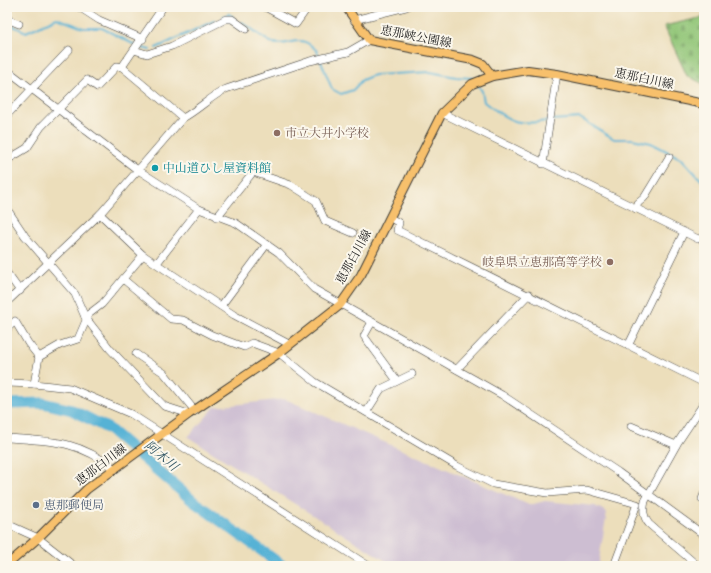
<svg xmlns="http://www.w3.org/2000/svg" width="711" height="573" font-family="'IM FELL Double Pica','Noto Serif JP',serif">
  <defs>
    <pattern id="cemetery-stones" width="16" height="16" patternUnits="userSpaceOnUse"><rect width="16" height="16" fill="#90c576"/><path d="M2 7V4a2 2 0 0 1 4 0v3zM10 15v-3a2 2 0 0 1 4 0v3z" fill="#7ca966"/></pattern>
  </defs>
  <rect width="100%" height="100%" fill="#fbf7ec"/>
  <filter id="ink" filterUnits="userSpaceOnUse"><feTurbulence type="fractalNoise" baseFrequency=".025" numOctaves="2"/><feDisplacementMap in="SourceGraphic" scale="8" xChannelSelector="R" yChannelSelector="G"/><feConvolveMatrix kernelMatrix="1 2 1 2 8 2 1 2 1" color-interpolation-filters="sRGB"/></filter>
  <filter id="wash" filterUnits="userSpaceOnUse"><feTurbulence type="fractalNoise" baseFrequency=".012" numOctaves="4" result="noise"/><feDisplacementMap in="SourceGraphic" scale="16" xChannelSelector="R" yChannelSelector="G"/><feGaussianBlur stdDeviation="0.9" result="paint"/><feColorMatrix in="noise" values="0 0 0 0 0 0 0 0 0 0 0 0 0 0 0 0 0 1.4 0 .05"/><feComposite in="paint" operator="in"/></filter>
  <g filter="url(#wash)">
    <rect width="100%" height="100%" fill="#ecdebb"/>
    <path fill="#cdbed2" d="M285,399L529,505L545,501L595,506L607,512L598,566H394L188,437L215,407Z"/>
    <path fill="url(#cemetery-stones)" stroke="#567049" d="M704,17V84L687,76L664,26Z"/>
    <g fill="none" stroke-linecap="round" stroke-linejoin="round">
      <g stroke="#57b2d5" stroke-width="2">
        <path d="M223,17L229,14L233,17"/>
        <path d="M242,22C251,27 265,41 273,43C290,48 299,31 317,51L332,89L341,94L353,90L362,80L374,75L430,72L456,77L472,78L474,80"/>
        <path d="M7,23L26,32L57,18L83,28H102L135,45"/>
        <path d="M139,47L150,50"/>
        <path d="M156,48L216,20"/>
        <path d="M477,84L482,91L484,102C509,121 516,126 547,121"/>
        <path d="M552,120L580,118L614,139H632L651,143L682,159L704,183"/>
      </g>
      <path stroke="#57b2d5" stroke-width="11" d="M7,404L43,403L72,410L109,429L193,501L283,566"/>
    </g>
  </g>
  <g filter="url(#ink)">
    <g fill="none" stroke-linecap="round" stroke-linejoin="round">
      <g stroke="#3b3934" stroke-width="8">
        <g id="minor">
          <path d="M79,7L99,20L143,39"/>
          <path d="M265,7L296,24L308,7"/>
          <path d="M7,19L19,24"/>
          <path d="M354,20L406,7"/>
          <path d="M134,50L147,54L172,46L226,19H232L246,29"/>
          <path d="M122,67L163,7"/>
          <path d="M7,70L135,168L199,209L236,223L279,253L314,289L502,395L618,472L704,535"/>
          <path d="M442,113L684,232L698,239L704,237"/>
          <path d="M7,115L69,50"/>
          <path d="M7,160L27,148L41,127L87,80L97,87L117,66L122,67L183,118"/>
          <path d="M543,164L557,74"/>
          <path d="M7,209L25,236L75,294L85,317L110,349L164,406L189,414"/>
          <path d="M636,209L638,203L644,198L669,157"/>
          <path d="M100,214L143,255L234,315L289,344"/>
          <path d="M217,217L253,172L291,185L316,201L325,221L353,233"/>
          <path d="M394,220L399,223L397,230L704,383"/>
          <path d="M157,263L199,209"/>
          <path d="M7,273L20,291"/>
          <path d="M123,279L171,319L183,320L212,335L244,347L252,343L279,353L315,382L457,466L493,484L547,493L587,490L637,504L614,566"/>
          <path d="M7,302L100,214L183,118C198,110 210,97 226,89L310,61L348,52L369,40"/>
          <path d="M221,306L267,244"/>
          <path d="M85,317L102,304L143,255"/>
          <path d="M372,322L364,336L397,381"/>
          <path d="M7,329L15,321L28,343L39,357L34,384"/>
          <path d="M628,346L684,232"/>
          <path d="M136,354L164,373L195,411"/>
          <path d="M39,357L60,345L78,339L87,318"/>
          <path d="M457,369L529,294"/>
          <path d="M7,383L34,384L70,388L131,414L369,566"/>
          <path d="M367,411L381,389L412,374"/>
          <path d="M631,426L676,445"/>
          <path d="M7,438C52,441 78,440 115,469"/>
          <path d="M704,494L702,499L704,501"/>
          <path d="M7,524L38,538L74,566"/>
          <path d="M698,566L649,524C643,517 643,510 645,501L678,442L704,403"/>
        </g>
      </g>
      <g stroke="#3b3934" stroke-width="10">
        <g id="major">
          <path d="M346,7L369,40L473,60L483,64L492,76"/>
          <path d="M7,565L38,538L87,489L189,414L279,353L340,305L361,275L442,113L472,84L492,76L528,70L557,74L704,104"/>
        </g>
      </g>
      <use href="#minor" stroke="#fff" stroke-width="7"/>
      <use href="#major" stroke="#f7c06c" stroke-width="8"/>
    </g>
  </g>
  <g fill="#8d6e63" stroke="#fbf7ec" stroke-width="1.5">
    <circle cx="277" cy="133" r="4"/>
    <circle cx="610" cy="262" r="4"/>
  </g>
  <circle fill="#0f9aa8" stroke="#fbf7ec" stroke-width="1.5" cx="155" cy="168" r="4"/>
  <circle fill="#5c6f8a" stroke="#fbf7ec" stroke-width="1.5" cx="36" cy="505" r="4"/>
  <g text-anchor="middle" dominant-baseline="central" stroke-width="4" stroke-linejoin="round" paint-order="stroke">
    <g font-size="12" fill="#1c1c1c" stroke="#fbf7ec">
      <text transform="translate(416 37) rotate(11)">恵那峡公園線</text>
      <text transform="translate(644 79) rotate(12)">恵那白川線</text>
      <text transform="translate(354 257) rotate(-61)">恵那白川線</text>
      <text transform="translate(101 465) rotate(-37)">恵那白川線</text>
    </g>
    <g font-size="12" fill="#785e54" stroke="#fbf7ec" text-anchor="start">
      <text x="285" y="133">市立大井小学校</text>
      <text x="602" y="262" text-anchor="end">岐阜県立恵那高等学校</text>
    </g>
    <g font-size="12" fill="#0d838f" stroke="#fbf7ec" text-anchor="start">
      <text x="163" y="168">中山道ひし屋資料館</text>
    </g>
    <g font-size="12" fill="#4e5e75" stroke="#fbf7ec" text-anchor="start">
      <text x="44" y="505">恵那郵便局</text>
    </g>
    <g font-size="13" font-style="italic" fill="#345866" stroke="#fbf7ec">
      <text transform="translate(161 456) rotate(40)">阿木川</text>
    </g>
  </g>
  <rect width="711" height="573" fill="none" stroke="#fbf7ec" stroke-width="24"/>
</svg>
